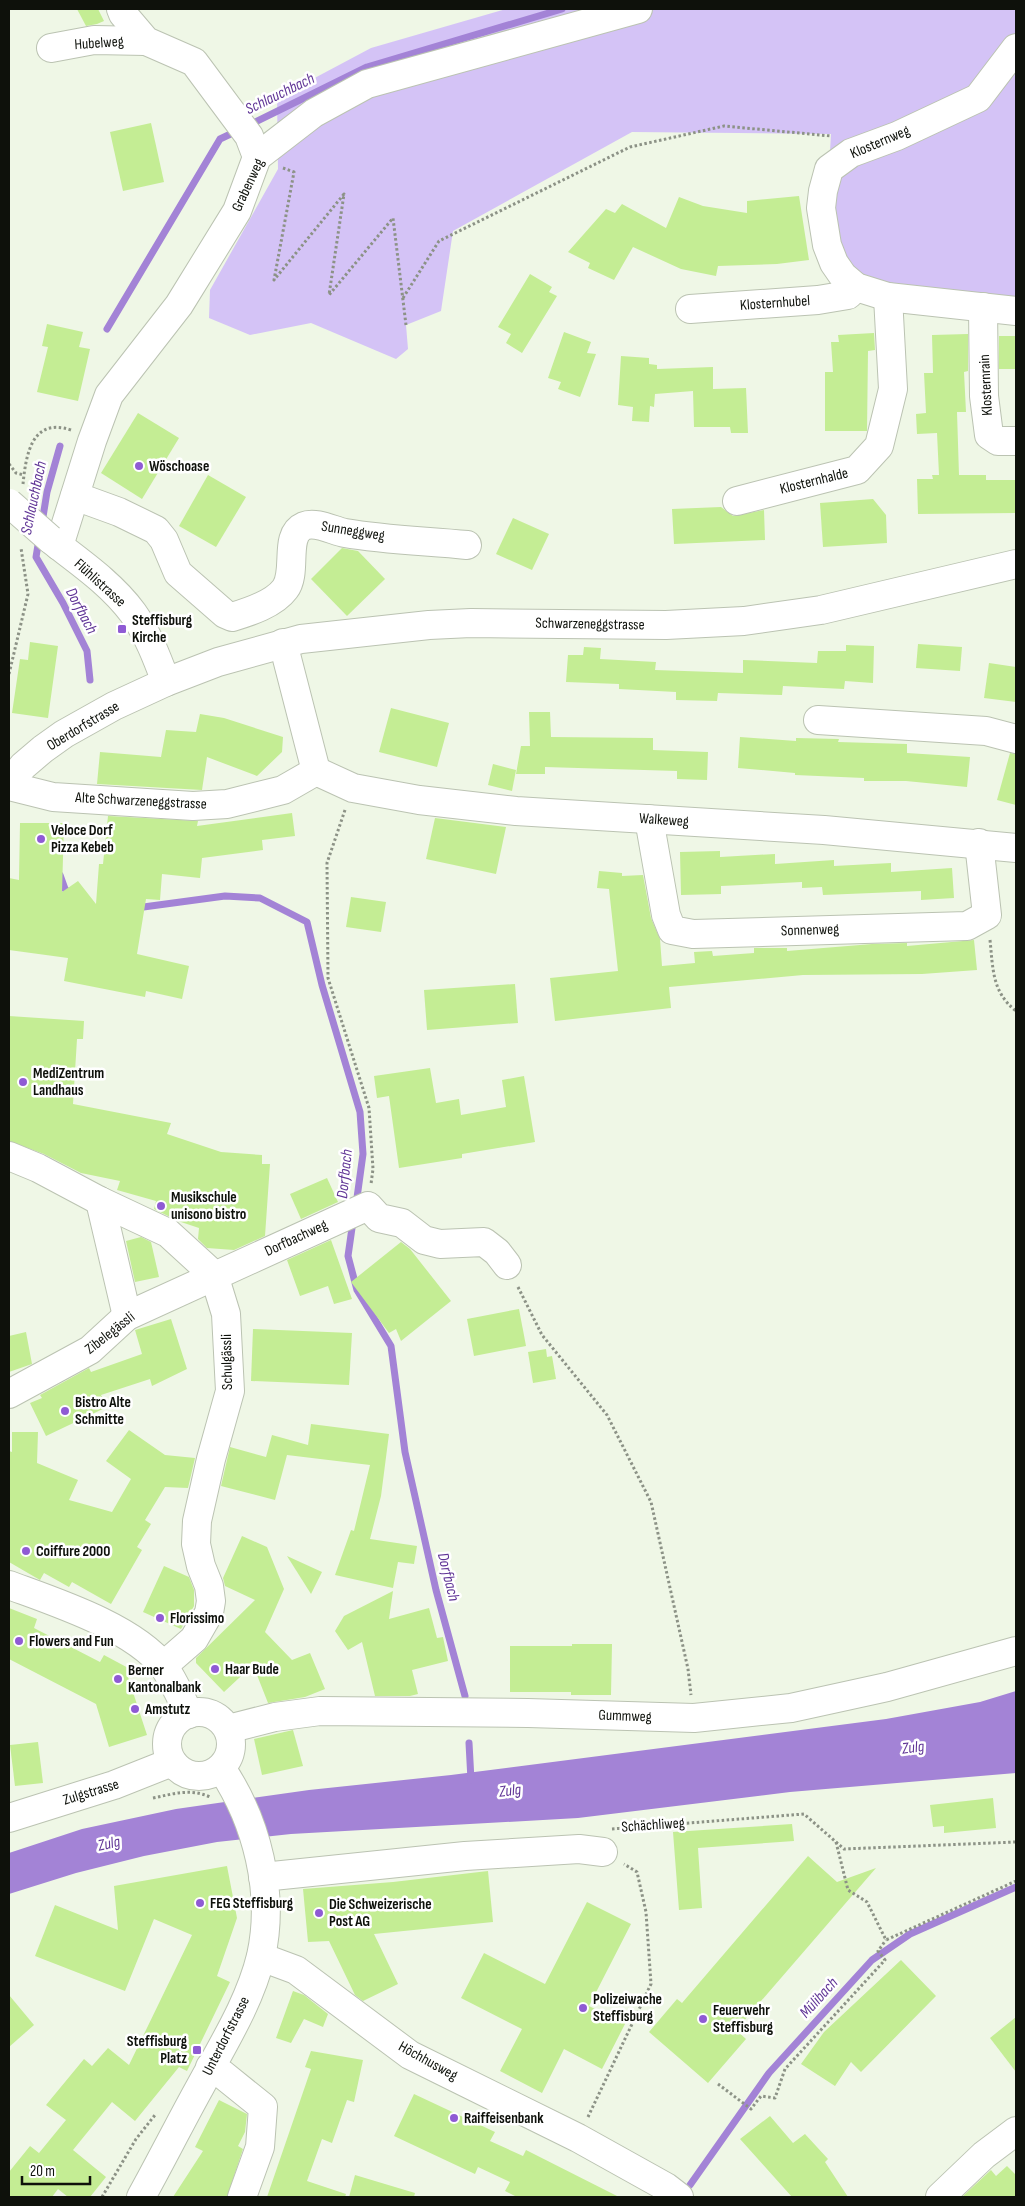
<svg xmlns="http://www.w3.org/2000/svg" width="1025" height="2206" font-family="'Sofia Sans Condensed',sans-serif">
  <rect width="100%" height="100%" fill="#eff7e6"/>
  <path fill="#d4c3f6" d="M506,9H1016V311L843,276L829,169L831,134L632,132L453,231L441,311L406,325L408,349L396,359L311,323L250,335L209,318L210,290L278,169L277,98L371,48Z"/>
  <path fill="#a383d6" d="M1016,1691V1773L790,1792L578,1818L291,1834L217,1842L144,1856L76,1873L9,1894V1853L82,1829L176,1809L309,1790L451,1775L886,1719L980,1702Z"/>
  <g fill="none" stroke-linecap="round" stroke-linejoin="round">
    <g stroke="#a383d6" stroke-width="7">
      <path d="M247,126L367,67L562,9"/>
      <path d="M107,329L220,139L237,131"/>
      <path d="M42,523L47,492L60,446"/>
      <path d="M39,539L36,557L63,603L87,651L90,680"/>
      <path d="M60,875L65,889L72,896"/>
      <path d="M136,908L225,896L260,898L307,922L322,985L360,1112L363,1154L356,1205"/>
      <path d="M353,1221L348,1256L357,1290L391,1346L405,1452L436,1590L465,1696"/>
      <path d="M469,1743L471,1780"/>
      <path d="M690,2185L769,2073L872,1960L910,1934L1016,1887"/>
    </g>
  </g>
  <g fill="#c4ed94">
    <path d="M77,9H98L104,21L97,24L86,26Z"/>
    <path d="M151,123L164,182L123,191L110,132Z"/>
    <path d="M799,196L809,260L777,264L718,266L716,276L681,269L633,247L614,280L588,268L590,263L568,252L606,209L615,213L622,204L666,228L679,197L703,206L747,213V201Z"/>
    <path d="M530,274L552,287L549,292L557,296L522,353L506,343L511,334L498,327Z"/>
    <path d="M47,324L83,332L79,347L90,349L78,401L37,392L48,347L42,346Z"/>
    <path d="M564,332L591,342L587,353L596,354L580,397L558,389L561,382L548,378Z"/>
    <path d="M874,333L875,350L868,351L867,431H825V372H833L831,342H839L838,335Z"/>
    <path d="M968,334V371L964,372L966,412H957L959,475H986V480H1016V513L918,514L917,479H933L932,475H939L937,433L917,434L916,414L926,413L924,373H933L932,335Z"/>
    <rect x="999" y="336" width="17" height="33"/>
    <path d="M621,356L649,358V364L657,365V369L713,367V389L746,388L748,433H731L730,427H694L693,391L655,394L654,407L650,406L649,422L632,421L633,407L618,405Z"/>
    <path d="M138,413L179,438L142,499L101,473Z"/>
    <path d="M208,475L246,497L216,547L179,526Z"/>
    <path d="M873,499L886,515L887,543L823,547L820,503Z"/>
    <path d="M721,507L733,516L764,510L765,540L674,544L672,509Z"/>
    <path d="M513,518L549,534L532,570L496,554Z"/>
    <path d="M342,548L358,551L385,579L347,616L311,579Z"/>
    <path d="M30,642L58,646L48,718L12,713L20,659L28,660Z"/>
    <path d="M918,644L962,647L960,671L916,668Z"/>
    <path d="M846,645L874,646L873,683L845,681L844,689L783,686L782,695L718,693L717,701L676,700V692L619,689V684L566,682L568,655H583L584,647L601,648L600,659L656,662L655,670L743,673V660L817,663L818,651H846Z"/>
    <path d="M989,663L1016,667V702L984,698Z"/>
    <path d="M391,708L449,723L437,767L379,752Z"/>
    <path d="M529,712H550L551,737L653,738V750L708,752L707,780L677,779V771L545,767V774H516L521,746H530Z"/>
    <path d="M200,714L224,718L283,737L282,752L257,776L207,757L202,790L97,784L100,752L161,757L166,730L196,732Z"/>
    <path d="M740,737L796,741V738L839,739L838,742L907,744V753L970,757L967,787L906,781H864V778L795,775V773L738,768Z"/>
    <path d="M1010,753L1016,754V805L997,800Z"/>
    <path d="M493,764L516,770L512,791L488,785Z"/>
    <path d="M292,813L295,836L262,840L263,850L202,858L200,878L162,874L160,900L146,899L137,954L189,966L182,999L146,991L145,997L64,981L68,958L9,950V878L19,880L20,823H64L62,892L78,881L96,904L99,864H103L108,816L198,821L197,826Z"/>
    <path d="M435,818L506,827L496,874L426,859Z"/>
    <path d="M720,851V857L775,854V864L834,860V866L891,863V872L952,868L954,898L921,900V891L823,895L822,887L802,888V882L721,886V894L681,895L680,852Z"/>
    <path d="M599,871L622,873V876L643,875L651,918L660,939L662,966L695,963L694,952L712,951L713,956L754,953V948H787V951L872,944L907,943V946L974,940L977,970L922,974L803,975L669,987L671,1008L555,1021L550,978L618,971L609,889L597,888Z"/>
    <path d="M351,897L386,902L381,932L346,927Z"/>
    <path d="M515,984L518,1023L427,1030L424,990Z"/>
    <path d="M9,1016L84,1021L83,1039H77L73,1104L171,1123L167,1134L221,1152L262,1155V1164H270L265,1236L234,1250L207,1248L198,1239L199,1228L178,1221L154,1209L156,1201L117,1190L120,1181L81,1173L44,1154L9,1141Z"/>
    <path d="M430,1068L436,1103L459,1099L461,1115L506,1107L502,1080L524,1076L535,1142L462,1154V1158L399,1168L389,1096L377,1098L374,1076Z"/>
    <path d="M327,1178L338,1202L301,1219L290,1194Z"/>
    <path d="M141,1237L151,1242L159,1277L135,1282L126,1241Z"/>
    <path d="M331,1240L352,1299L334,1304L328,1286L300,1296L287,1260Z"/>
    <path d="M401,1242L410,1249L451,1301L401,1341L396,1329L389,1333L351,1282Z"/>
    <path d="M519,1309L526,1346L474,1356L467,1319Z"/>
    <path d="M171,1319L187,1369L152,1386L150,1379L101,1395L107,1407L46,1436L30,1403L42,1398L40,1395L89,1368L91,1372L142,1354L135,1330Z"/>
    <path d="M253,1329L352,1333L349,1385L251,1381Z"/>
    <path d="M26,1332L32,1364L9,1372V1336Z"/>
    <path d="M546,1349L547,1357L552,1356L556,1379L533,1383L528,1352Z"/>
    <path d="M311,1424L389,1434L381,1496L370,1539L417,1546L414,1564L398,1562L393,1588L335,1575L351,1530L354,1531L370,1465L287,1455L275,1500L221,1486L230,1447L266,1457L272,1435L308,1445Z"/>
    <path d="M129,1430L165,1455L195,1458L188,1488L165,1487L145,1520L151,1524L137,1547L142,1550L111,1604L72,1582L69,1587L44,1573L40,1580L9,1562V1451L12,1452V1432H38L37,1463L78,1480L69,1500L112,1512L131,1479L106,1461Z"/>
    <path d="M242,1536L267,1547L284,1589L265,1632L292,1660L310,1653L325,1689L305,1697L268,1703L253,1665L224,1692L196,1663V1658L255,1600L225,1586L223,1578Z"/>
    <path d="M287,1556L322,1572L311,1594Z"/>
    <path d="M164,1566L189,1577L194,1590V1606L181,1629L143,1612Z"/>
    <path d="M393,1591L389,1619L429,1608L437,1638L443,1637L448,1661L412,1670L418,1694L410,1696H375L362,1642L348,1650L335,1631L344,1616Z"/>
    <path d="M9,1608L37,1619L34,1628L100,1662L104,1655L132,1670L128,1677L147,1735L109,1747L96,1704L9,1659Z"/>
    <path d="M572,1644H612L611,1695H571V1692H510V1646H572Z"/>
    <path d="M293,1730L303,1766L262,1775L254,1739Z"/>
    <path d="M38,1742L43,1783L15,1786L10,1745Z"/>
    <path d="M993,1798L996,1828L944,1833V1826L933,1827L930,1805Z"/>
    <path d="M792,1824L794,1841L698,1848L702,1908L679,1910L673,1832Z"/>
    <path d="M808,1856L837,1882L876,1868L736,2030L746,2039L708,2083L649,2032L677,1999L682,2003Z"/>
    <path d="M227,1866L237,1918L217,1976L230,1982L187,2071L179,2067L135,2121L112,2102L73,2150L106,2177L90,2197H68L58,2189L52,2197H9V2172L30,2146L39,2153L66,2120L46,2105L84,2059L92,2066L108,2048L129,2065L192,1935L154,1919L125,1991L35,1956L55,1905L118,1930L114,1886Z"/>
    <path d="M488,1871L493,1922L374,1934L398,1984L363,2001L355,1995L329,1941L308,1942L303,1889L393,1882Z"/>
    <path d="M587,1902L631,1924L589,2006L625,2024L602,2069L564,2049L542,2093L500,2071L522,2029L461,1998L484,1953L545,1984Z"/>
    <path d="M901,1960L936,1996L861,2072L851,2062L835,2086L801,2064L824,2032Z"/>
    <path d="M293,1991L304,1995L328,2014L323,2027L304,2019L291,2043L276,2038Z"/>
    <path d="M9,1995L34,2025L9,2047Z"/>
    <path d="M1016,2017V2072L990,2038Z"/>
    <path d="M311,2051L363,2060L354,2102L347,2100L332,2143L322,2139L307,2181L346,2194L345,2197H267L311,2069L305,2067Z"/>
    <path d="M414,2094L495,2132L490,2141L523,2156L526,2150L619,2197H517L505,2191L510,2182L478,2167L475,2174L394,2136Z"/>
    <path d="M219,2100L247,2114L245,2132L238,2146L243,2149L227,2197H173L203,2151L195,2147Z"/>
    <path d="M770,2116L793,2143L805,2134L828,2159L825,2162L848,2197H792L740,2139Z"/>
    <path d="M1007,2166L1016,2175V2197H962L991,2170L996,2176Z"/>
    <path d="M355,2175L415,2193L414,2197H349Z"/>
  </g>
  <g fill="none" stroke-linecap="round" stroke-linejoin="round">
    <g stroke="#bbc3b2" stroke-width="30">
      <g id="minor">
        <path d="M121,9L123,14L146,41L194,62L249,136L257,157"/>
        <path d="M51,48L94,40L146,41"/>
        <path d="M1016,48L978,98L897,136L851,153L829,169L823,191L821,208L827,245L834,263L843,276L856,287L888,297L1016,311"/>
        <path d="M983,307L984,396L989,435L998,441H1016"/>
        <path d="M690,309L818,300L848,295L856,287"/>
        <path d="M75,496L119,512L156,530L164,540L178,573L225,614L232,617C249,612 274,604 285,589C298,572 283,535 304,526C316,521 334,531 345,533C385,540 427,541 467,545"/>
        <path d="M737,501L857,470L879,446L893,389L888,297"/>
        <path d="M50,539C78,561 111,583 133,613C148,634 157,658 166,682"/>
        <path d="M59,546L92,441L109,395L179,305L237,211L257,157L314,113L367,84L638,9"/>
        <path d="M283,643L316,771"/>
        <path d="M818,720L986,731L1016,739"/>
        <path d="M316,771L353,788L419,800L516,811L824,830L1016,848"/>
        <path d="M9,786L53,797L193,806L227,804L283,790L316,771"/>
        <path d="M649,819L666,915L672,930L693,934L967,926L987,915L979,843"/>
        <path d="M9,1156L38,1168L100,1201L168,1233L214,1275L226,1314L230,1391L211,1459L197,1521L196,1544L201,1566L209,1586L211,1601L209,1613L194,1639L163,1666"/>
        <path d="M100,1201L127,1316"/>
        <path d="M9,1394L90,1350L127,1316L368,1206L379,1218L402,1223L424,1240L440,1244L484,1242L497,1252L507,1265"/>
        <path d="M228,1729L275,1717L320,1711L528,1713L694,1718L791,1708L887,1687L1016,1651"/>
        <path d="M9,1818L114,1785L172,1762"/>
        <path d="M263,1877L465,1856L579,1849L603,1852"/>
        <path d="M261,1957L296,1970L410,2055L578,2138L666,2187L679,2197"/>
        <path d="M210,2067L222,2074L263,2107L260,2147L242,2197"/>
        <path d="M940,2197L984,2155L1016,2131"/>
      </g>
    </g>
    <g stroke="#bbc3b2" stroke-width="30">
      <g id="major">
        <path d="M9,783L23,766L43,749L64,734L114,706L166,682L218,662L301,639L429,625L471,623L666,625L744,621L821,610L1016,564"/>
        <path d="M9,1585C55,1602 133,1627 164,1667C174,1681 181,1698 189,1714"/>
        <circle cx="199" cy="1744" r="32"/>
        <path d="M141,2197C161,2161 180,2123 200,2087C222,2046 250,2002 261,1956C275,1893 257,1821 221,1768"/>
      </g>
    </g>
    <g stroke="#8c9286" stroke-width="3" stroke-dasharray="2.5 2.5" stroke-linecap="butt">
      <path d="M283,168L294,172L274,280L344,194L329,295L393,218L406,325"/>
      <path d="M403,298L439,241L630,147L724,126L831,136"/>
      <path d="M9,464L16,473L24,475"/>
      <path d="M23,484C26,454 32,417 71,430"/>
      <path d="M9,674L28,594L21,548"/>
      <path d="M345,810L327,863L328,978L369,1108L373,1169L371,1184"/>
      <path d="M990,940C993,969 992,992 1016,1011"/>
      <path d="M518,1287L542,1335L607,1415L651,1502L688,1669L691,1695"/>
      <path d="M153,1798C173,1794 190,1788 210,1797"/>
      <path d="M612,1829L804,1814L844,1849L1016,1842"/>
      <path d="M836,1842L848,1890L867,1902L886,1940L1016,1881"/>
      <path d="M718,2084L751,2109L761,2096L775,2098L785,2069L885,1960L878,1951L886,1940"/>
      <path d="M588,2117L651,1984L646,1912L637,1872L624,1864"/>
      <path d="M102,2197L136,2139L155,2115"/>
    </g>
    <use href="#minor" stroke="#fff" stroke-width="28"/>
    <use href="#major" stroke="#fff" stroke-width="28"/>
    <g stroke="#bbc3b2" stroke-width="30" stroke-linecap="butt">
      <path id="minor-bridge" d="M9,503L50,539"/>
    </g>
    <use href="#minor-bridge" stroke="#fff" stroke-width="28"/>
  </g>
  <g fill="#8f5bd4" stroke="#fff" stroke-width="2">
    <circle cx="139" cy="466" r="5"/>
    <rect x="117" y="624" width="10" height="10" rx="2.5"/>
    <circle cx="41" cy="839" r="5"/>
    <circle cx="23" cy="1082" r="5"/>
    <circle cx="161" cy="1206" r="5"/>
    <circle cx="65" cy="1411" r="5"/>
    <circle cx="26" cy="1551" r="5"/>
    <circle cx="160" cy="1618" r="5"/>
    <circle cx="19" cy="1641" r="5"/>
    <circle cx="215" cy="1669" r="5"/>
    <circle cx="118" cy="1679" r="5"/>
    <circle cx="135" cy="1709" r="5"/>
    <circle cx="200" cy="1903" r="5"/>
    <circle cx="319" cy="1913" r="5"/>
    <circle cx="583" cy="2008" r="5"/>
    <circle cx="703" cy="2019" r="5"/>
    <rect x="192" y="2045" width="10" height="10" rx="2.5"/>
    <circle cx="454" cy="2118" r="5"/>
  </g>
  <g text-anchor="middle" dominant-baseline="central" stroke-width="5" stroke-linejoin="round" paint-order="stroke">
    <g font-size="15" fill="#0e110b" stroke="#fff">
      <text transform="translate(99 43) rotate(-4)">Hubelweg</text>
      <text transform="translate(880 142) rotate(-23)">Klosternweg</text>
      <text transform="translate(248 185) rotate(-65)">Grabenweg</text>
      <text transform="translate(775 303) rotate(-4)">Klosternhubel</text>
      <text transform="translate(986 385) rotate(-93)">Klosternrain</text>
      <text transform="translate(814 481) rotate(-14)">Klosternhalde</text>
      <text transform="translate(353 531) rotate(9)">Sunneggweg</text>
      <text transform="translate(100 583) rotate(42)">Flühlistrasse</text>
      <text transform="translate(590 624) rotate(1)">Schwarzeneggstrasse</text>
      <text transform="translate(83 726) rotate(-31)">Oberdorfstrasse</text>
      <text transform="translate(141 801) rotate(3)">Alte Schwarzeneggstrasse</text>
      <text transform="translate(664 820) rotate(4)">Walkeweg</text>
      <text transform="translate(810 930) rotate(-2)">Sonnenweg</text>
      <text transform="translate(296 1238) rotate(-25)">Dorfbachweg</text>
      <text transform="translate(110 1333) rotate(-38)">Zibelegässli</text>
      <text transform="translate(227 1362) rotate(-91)">Schulgässli</text>
      <text transform="translate(625 1716) rotate(2)">Gummweg</text>
      <text transform="translate(91 1792) rotate(-17)">Zulgstrasse</text>
      <text transform="translate(653 1825) rotate(-4)">Schächliweg</text>
      <text transform="translate(226 2036) rotate(-63)">Unterdorfstrasse</text>
      <text transform="translate(428 2061) rotate(29)">Höchhusweg</text>
    </g>
    <g font-size="15" font-weight="bold" fill="#0e110b" stroke="#fff" text-anchor="start">
      <text x="149" y="466">Wöschoase</text>
      <text x="132" y="620">Steffisburg<tspan x="132" dy="17">Kirche</tspan></text>
      <text x="51" y="830">Veloce Dorf<tspan x="51" dy="17">Pizza Kebeb</tspan></text>
      <text x="33" y="1073">MediZentrum<tspan x="33" dy="17">Landhaus</tspan></text>
      <text x="171" y="1197">Musikschule<tspan x="171" dy="17">unisono bistro</tspan></text>
      <text x="75" y="1402">Bistro Alte<tspan x="75" dy="17">Schmitte</tspan></text>
      <text x="36" y="1551">Coiffure 2000</text>
      <text x="170" y="1618">Florissimo</text>
      <text x="29" y="1641">Flowers and Fun</text>
      <text x="225" y="1669">Haar Bude</text>
      <text x="128" y="1670">Berner<tspan x="128" dy="17">Kantonalbank</tspan></text>
      <text x="145" y="1709">Amstutz</text>
      <text x="210" y="1903">FEG Steffisburg</text>
      <text x="329" y="1904">Die Schweizerische<tspan x="329" dy="17">Post AG</tspan></text>
      <text x="593" y="1999">Polizeiwache<tspan x="593" dy="17">Steffisburg</tspan></text>
      <text x="713" y="2010">Feuerwehr<tspan x="713" dy="17">Steffisburg</tspan></text>
      <text x="187" y="2041" text-anchor="end">Steffisburg<tspan x="187" dy="17">Platz</tspan></text>
      <text x="464" y="2118">Raiffeisenbank</text>
    </g>
    <g font-size="16" font-style="italic" fill="#603596" stroke="#fff">
      <text transform="translate(280 94) rotate(-26)">Schlauchbach</text>
      <text transform="translate(34 498) rotate(-78)">Schlauchbach</text>
      <text transform="translate(81 611) rotate(62)">Dorfbach</text>
      <text transform="translate(345 1174) rotate(-84)">Dorfbach</text>
      <text transform="translate(448 1577) rotate(76)">Dorfbach</text>
      <text transform="translate(913 1748) rotate(-7)">Zulg</text>
      <text transform="translate(510 1791) rotate(-6)">Zulg</text>
      <text transform="translate(109 1844) rotate(-12)">Zulg</text>
      <text transform="translate(819 1998) rotate(-48)">Mülibach</text>
    </g>
  </g>
  <rect width="1025" height="2206" fill="none" stroke="#0e110b" stroke-width="20"/>
  <path d="M22 2176v8h68v-8" fill="none" stroke="#0e110b" stroke-width="2.5"/>
  <text x="30" y="2176" font-size="15" fill="#0e110b" stroke="#ffffff" stroke-width="4" paint-order="stroke">20 m</text>
</svg>
